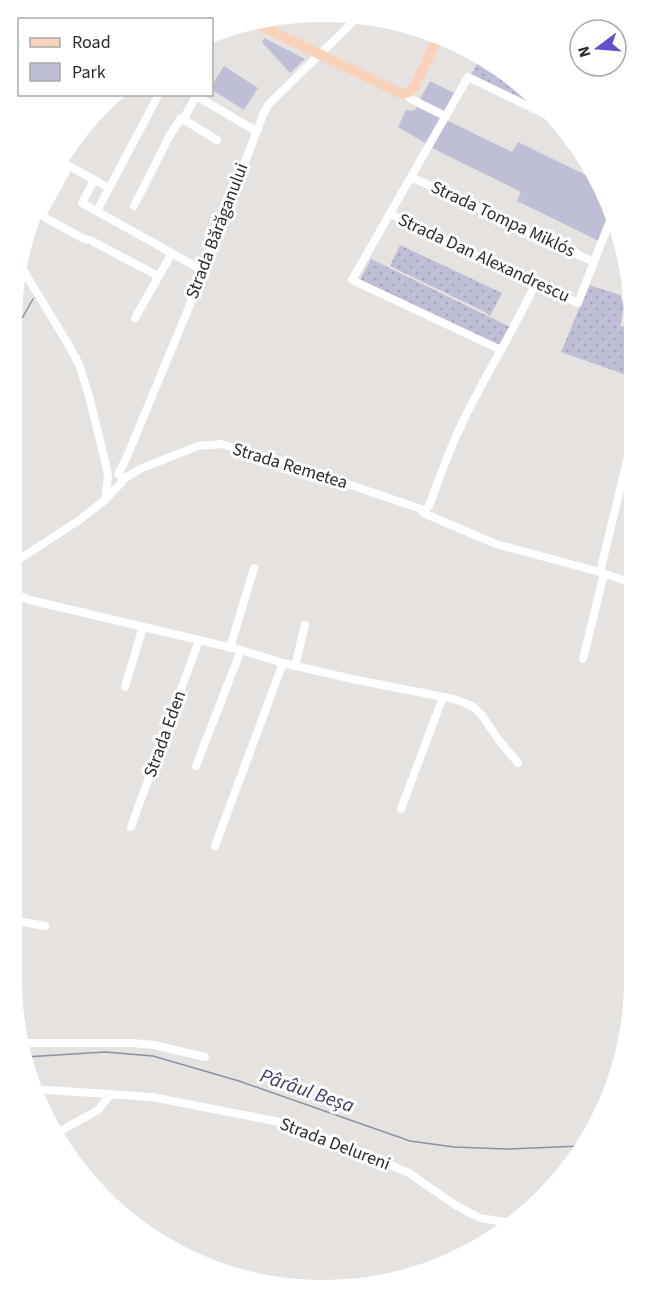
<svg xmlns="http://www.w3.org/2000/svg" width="646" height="1303" font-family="'Source Sans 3',sans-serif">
  <defs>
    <pattern id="grass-dots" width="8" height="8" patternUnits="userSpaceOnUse" patternTransform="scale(1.5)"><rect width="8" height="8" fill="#bebfd5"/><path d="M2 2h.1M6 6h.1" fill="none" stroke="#a4a4b7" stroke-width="1.8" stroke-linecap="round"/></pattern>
  </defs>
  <rect width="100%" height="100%" fill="#e5e2df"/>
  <g fill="url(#grass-dots)">
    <path d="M481,57L513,76L552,116L470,76Z"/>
    <path d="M400,245L502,293L490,316L483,311L390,266Z"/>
    <path d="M371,259L510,327L499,345L360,280Z"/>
    <path d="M589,285L620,295L624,306L620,326L631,328L632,377L561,352Z"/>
  </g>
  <g fill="#bebfd5">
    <path d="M264,38L305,59L290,73L262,42Z"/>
    <path d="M224,66L258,88L244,110L212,90V85Z"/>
    <path d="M430,81L456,94L445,113L420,99Z"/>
    <path d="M417,107L441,119L427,144L398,127L406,110L414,111Z"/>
    <path d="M446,120L512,152L518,142L596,180L611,207L599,241L517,201L521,192L432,148Z"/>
  </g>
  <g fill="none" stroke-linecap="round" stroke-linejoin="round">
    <g stroke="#8d8da9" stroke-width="1.5">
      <path d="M13,334L33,299"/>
      <path d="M25,1057L105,1052L153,1056L239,1081L410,1141L454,1147L506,1149L581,1146"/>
    </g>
    <g stroke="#fff" stroke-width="8">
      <path d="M406,93L411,99L446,116"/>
      <path d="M193,94L256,131"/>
      <path d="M183,120L196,96"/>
      <path d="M62,162L109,188"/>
      <path d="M69,166L43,213L44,217L84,239L90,240L158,276"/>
      <path d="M411,177L594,262"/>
      <path d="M94,180L82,203L202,270"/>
      <path d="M134,206L169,137L181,118L217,140"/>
      <path d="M97,211L159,94"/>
      <path d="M390,214L535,284L578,303L613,213"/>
      <path d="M22,268L68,344L79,364L89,396L106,465L108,477L105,500"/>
      <path d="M135,318L172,253"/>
      <path d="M501,350L352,280L468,77L555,119"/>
      <path d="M118,474L126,459L187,312L263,115L268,105L277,96L358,17"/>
      <path d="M122,480L140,469L198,446L221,444L277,460L424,510"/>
      <path d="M424,510L429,506C438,481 447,456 458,432C481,381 512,335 535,284"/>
      <path d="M424,510L423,513L496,544L600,572L632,583"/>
      <path d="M12,564L78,521L105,500L116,488L121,484L122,480L121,476"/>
      <path d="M600,572L632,440"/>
      <path d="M12,593L30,600L241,650L283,663L352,679L454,699L472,706L481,714L498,739L518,763"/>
      <path d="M230,648L254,568"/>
      <path d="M583,659L604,574"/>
      <path d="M295,666L305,625"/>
      <path d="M125,687L143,627"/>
      <path d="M196,766L241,650"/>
      <path d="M401,809L443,697"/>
      <path d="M131,827L199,640"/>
      <path d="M215,846L283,663"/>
      <path d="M12,920L45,926"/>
      <path d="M22,1043H132L154,1045L205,1057"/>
      <path d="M33,1089L152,1097L290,1124L382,1161L409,1173L455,1205L480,1218L511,1223"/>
      <path d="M57,1133L98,1110L110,1095"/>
    </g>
    <path stroke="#f9d3b9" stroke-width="10" d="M257,24L402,94L409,92L414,87L438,38"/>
  </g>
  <g text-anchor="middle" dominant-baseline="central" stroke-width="6" stroke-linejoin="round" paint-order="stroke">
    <g font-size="18" fill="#2e2c2b" stroke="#fff">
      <text transform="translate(503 219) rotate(25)">Strada Tompa Miklós</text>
      <text transform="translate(217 231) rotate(-69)">Strada Bărăganului</text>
      <text transform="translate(484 258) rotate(25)">Strada Dan Alexandrescu</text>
      <text transform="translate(290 466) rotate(17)">Strada Remetea</text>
      <text transform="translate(165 734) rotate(-70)">Strada Eden</text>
      <text transform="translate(335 1144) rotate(21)">Strada Delureni</text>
    </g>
    <g font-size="20" font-style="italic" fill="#3c3a64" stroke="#fff">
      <text transform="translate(307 1091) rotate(19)">Pârâul Beșa</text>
    </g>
  </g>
  <path d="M0 0H646V1303H0ZM322 22H324A300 300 0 0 1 624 322V980A300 300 0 0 1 324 1280H322A300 300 0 0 1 22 980V322A300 300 0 0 1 322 22Z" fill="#fff" fill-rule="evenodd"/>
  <rect x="18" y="18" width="195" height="78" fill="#ffffff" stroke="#ababaa" stroke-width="1.5"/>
  <rect x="30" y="38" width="30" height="9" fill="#f9d3b9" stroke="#ababaa" stroke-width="1.5"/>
  <text x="72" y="48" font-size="18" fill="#2e2c2b">Road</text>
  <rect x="30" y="63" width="30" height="18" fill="#bebfd5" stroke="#ababaa" stroke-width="1.5"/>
  <text x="72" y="78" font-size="18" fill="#2e2c2b">Park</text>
  <g transform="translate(598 48) rotate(254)"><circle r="28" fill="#ffffff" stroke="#ababaa" stroke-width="1.5"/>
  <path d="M0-4.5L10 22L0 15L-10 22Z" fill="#6152ca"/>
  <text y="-9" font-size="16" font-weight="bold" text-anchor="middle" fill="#2e2c2b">N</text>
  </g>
</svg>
